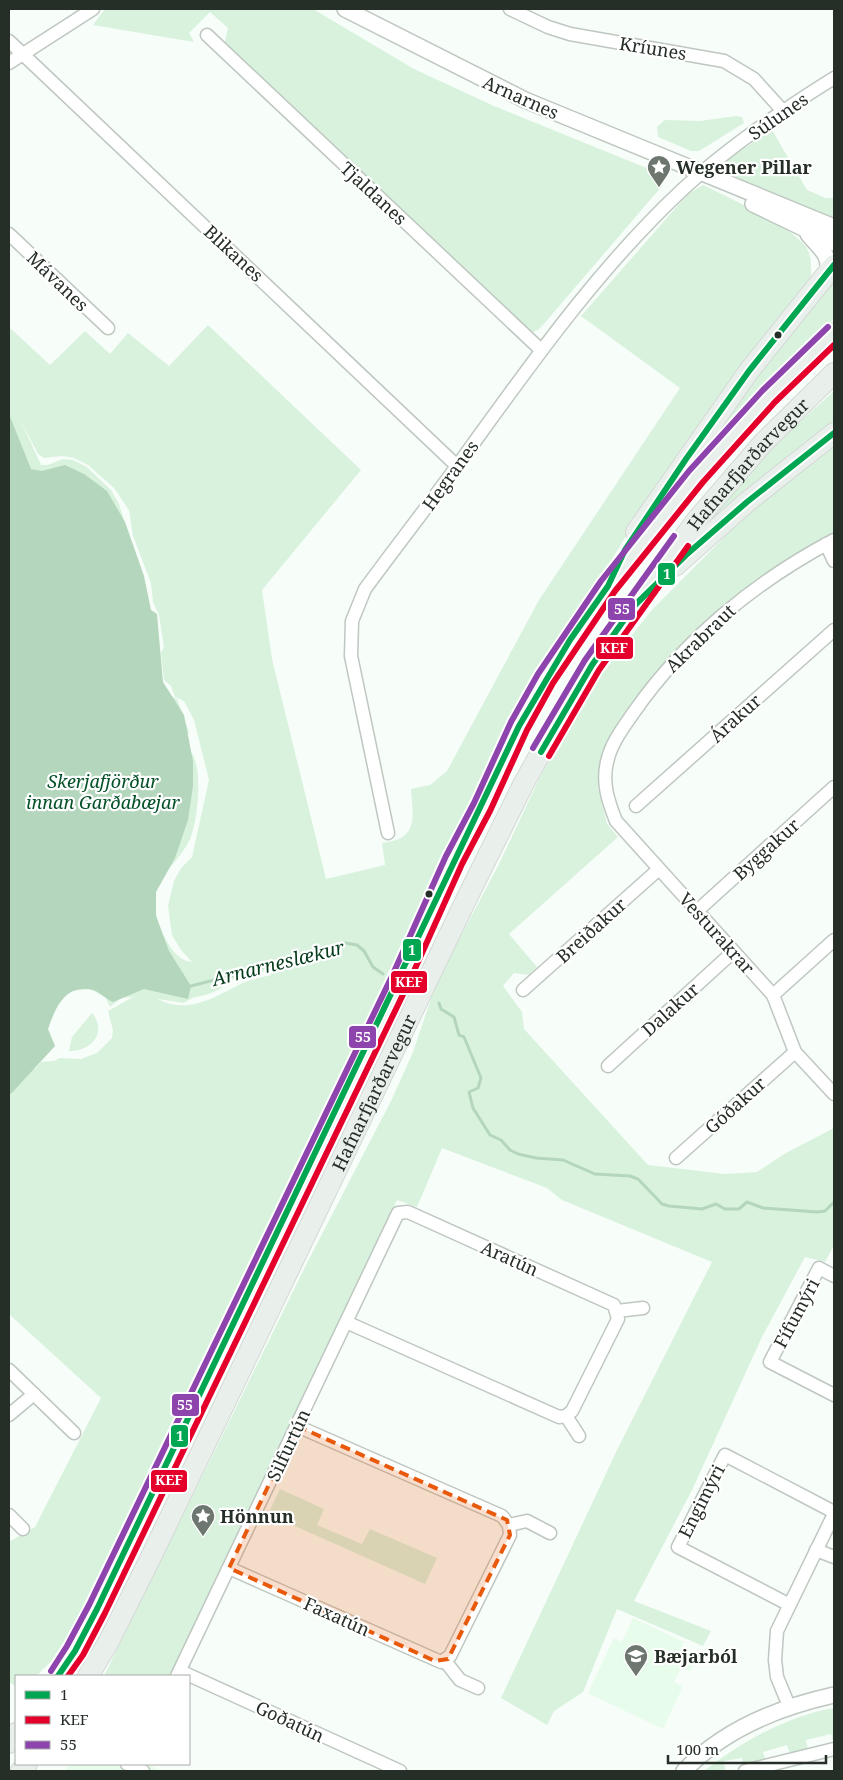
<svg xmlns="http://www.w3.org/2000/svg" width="843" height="1780" font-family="'Noto Serif',serif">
  <rect width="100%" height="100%" fill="#f7fdf8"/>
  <g fill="#e7fceb">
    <path d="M633,1618L684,1642L681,1649L697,1656L690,1671L681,1668L674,1682L683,1686L663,1729L588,1693L614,1638L622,1642Z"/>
    <path d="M69,1764H147L162,1771H65Z"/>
  </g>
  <g fill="#d8f2de" fill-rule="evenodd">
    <path d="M105,9H313L414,69L494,106L654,171L662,176V186L543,325L538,330L532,332L224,46L228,28L210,12L189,33L194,42L93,25Z"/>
    <path d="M736,116L742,117L744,123L699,151H691L658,137L657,127L665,120L700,121Z"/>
    <path d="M772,130L807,190L826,198H834V219L725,177L717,170L726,160Z"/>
    <path d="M703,185C729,198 790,225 806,247C812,256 811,267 811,277L717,404L626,536L578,615L79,1623L54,1659L36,1676H16V1686L9,1682V1542L35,1527L101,1398L9,1314V1096L13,1093H9V327L50,365L85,331L110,354L128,333L169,366L208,325L361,470L262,590L272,659L326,879L385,865L382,843C419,839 413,818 411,789L430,785L447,771L539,600L680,388L581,316L687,195ZM20,419L38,454L44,458L62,456L74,458L88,465L114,488L129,510L133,536L151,583L153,602L159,615L164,647L161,653L164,680L171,686L175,697L184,701L194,720L209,780L192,857L181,868L174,881L168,906L172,935L181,950L192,962C168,962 147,905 157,886C166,869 182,857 190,839C198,820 205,760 187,748L186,739L189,732L177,699L171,696L154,671L134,553L119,504L111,490L87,467L73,460L63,459L48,465H41ZM271,971V975C263,977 253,979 245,982C217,995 190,1016 158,999L184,1003L192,998L209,994L220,989L231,980L250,973ZM91,989L106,998L110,1007L121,998L133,997L108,1011L113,1030L112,1038L97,1053L81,1059L60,1058L54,1061L41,1062L34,1070L36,1053L61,992Z"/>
    <path d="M834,279V319L786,364L679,481L774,353Z"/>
    <path d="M834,391V424L689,544L744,473Z"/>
    <path d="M834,439V534L727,606L656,673L613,735L600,766L598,788L607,824L618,837L509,934L537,967L529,975L514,973L503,986L522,1012L524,1029L648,1165L725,1174L757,1172L786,1153L834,1128V1245L825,1262L805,1257L762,1337L692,1490L634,1601L711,1631L703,1646L617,1609L583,1692L554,1711L547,1725L501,1698L618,1448L712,1262L562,1200L547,1188L442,1148L417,1207L397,1200L354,1299L173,1676H104L307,1263L392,1099L413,1052L437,981L499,864L540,777L589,691L650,612L749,512Z"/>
    <path d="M92,1013C108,1033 91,1051 69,1051L72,1037Z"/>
    <path d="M280,1489L324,1509L317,1525L362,1544L370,1529L437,1558L425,1584L268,1514Z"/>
    <path d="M834,1708V1744L831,1734L806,1740L808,1750L790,1755L787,1745L763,1752L766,1761L744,1767L742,1758L724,1761L725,1770L704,1771C741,1742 787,1716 834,1708Z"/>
  </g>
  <path fill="#b4d6bc" d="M9,414L31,469L42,471L65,465L84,474L107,491L125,522L144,576L151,610L157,614L163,682L184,715L193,761V786L188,820L175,858L156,892V916L169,951L191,986L188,999L144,989L113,1002C106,999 100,992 93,990C65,983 55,1009 48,1029L55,1046L9,1096Z"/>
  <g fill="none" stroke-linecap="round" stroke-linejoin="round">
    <g stroke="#b4d6bc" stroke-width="3">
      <path d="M191,986L318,953L345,943L357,945L364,951L373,967L383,974"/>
      <path d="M439,1003L441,1009L454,1017L459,1035L464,1037L481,1078L478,1088L469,1092L473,1108L490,1135L501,1140L510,1150L518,1154L536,1158L563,1160L595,1174L630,1176L638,1179L662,1204L669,1206L702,1209L716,1204L725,1209H739L747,1202L763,1208L817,1212L825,1211L834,1202"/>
    </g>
    <g stroke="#bfc7c1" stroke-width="15">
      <g id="minor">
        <path d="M510,9L548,27L570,34L724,61L754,79L782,110"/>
        <path d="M207,35L541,350"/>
        <path d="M9,41L457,466"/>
        <path d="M9,63L93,9"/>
        <path d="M9,234L108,328"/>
        <path d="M834,540C756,581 685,639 634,712C623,728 611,743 607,762C602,783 608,801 616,821L773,995L795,1052L834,1094"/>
        <path d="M826,544L834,561"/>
        <path d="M636,806L834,630"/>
        <path d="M388,833L351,656L352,621L365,589C401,540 438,493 473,444C538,354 601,266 682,190C728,147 781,111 834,78"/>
        <path d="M697,911L834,787"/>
        <path d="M523,990L659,869"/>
        <path d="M773,995L834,940"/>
        <path d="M608,1066L733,952"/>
        <path d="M676,1158L795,1052"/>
        <path d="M834,1276L819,1268L770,1362L834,1395"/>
        <path d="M617,1311L643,1308"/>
        <path d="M9,1370L74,1433"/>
        <path d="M9,1415L34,1394"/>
        <path d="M566,1416L579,1436"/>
        <path d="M9,1515L23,1529"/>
        <path d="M509,1525L527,1521L550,1533"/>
        <path d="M816,1550L834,1557"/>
        <path d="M229,1568L441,1662L450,1656L510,1535L509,1525L502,1516L297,1426"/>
        <path d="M788,1604L678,1547L725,1455L834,1512"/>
        <path d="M445,1661L460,1680L478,1688"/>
        <path d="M180,1671L400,1771"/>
        <path d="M177,1676C252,1522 324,1367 398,1213L408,1212L614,1305L618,1319L572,1411L566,1416L559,1417L346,1322"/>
        <path d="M789,1706L777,1677L775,1660L777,1631L834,1514"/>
        <path d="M127,1764L143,1771"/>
        <path d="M745,1771L834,1749"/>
      </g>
    </g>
    <g stroke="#bfc7c1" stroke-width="18">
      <g id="tertiary">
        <path d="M345,9L525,100L834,227"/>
        <path d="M753,204L834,243"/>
        <path d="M808,234C818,247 830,253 828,271"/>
        <path d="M684,1771C723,1730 780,1707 834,1695"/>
      </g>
    </g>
    <g stroke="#d4d9d6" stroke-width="22">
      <g id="primary">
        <path d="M636,532L749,371L834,265"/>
        <path d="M675,566L747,502L834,433"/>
        <path d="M58,1676L75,1651L97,1609L401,978L454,860L482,807L519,726L546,678L608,586L696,476L769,396L834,333"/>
        <path id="s1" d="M88,1676L108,1643L151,1557L466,900L524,783L570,700L621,623L696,521L763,443L834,373"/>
        <path d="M9,1743L16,1733"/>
        <path d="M21,1771L27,1764"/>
      </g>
    </g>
    <use href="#minor" stroke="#fefffe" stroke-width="12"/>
    <use href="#tertiary" stroke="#fefffe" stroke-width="15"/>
    <use href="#primary" stroke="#e9efeb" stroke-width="20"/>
    <g stroke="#fff" stroke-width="10">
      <g id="bus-1">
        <path d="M541,752L592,665L634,606L686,555L747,502L834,433"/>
        <path d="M58,1676L75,1651L97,1609L519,726L570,640L608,586L625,550L686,459L749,371L834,265"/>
      </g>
    </g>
    <g stroke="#fff" stroke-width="10">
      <g id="bus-2">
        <path d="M549,756L599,670L688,546"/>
        <path d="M68,1676L83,1655L105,1613L409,982L462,864L490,811L527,730L553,683L615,591L703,482L775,402L834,345"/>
      </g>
    </g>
    <g stroke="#fff" stroke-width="10">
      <g id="bus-3">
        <path d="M533,748L585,660L674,536"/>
        <path d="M51,1671L67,1646L89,1605L393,974L446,856L474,803L511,722L538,674L601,581L689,471L763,390L828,327"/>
      </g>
    </g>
    <use href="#bus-1" stroke="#00a651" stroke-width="6"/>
    <use href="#bus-2" stroke="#e4002b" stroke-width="6"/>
    <use href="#bus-3" stroke="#8e44ad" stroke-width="6"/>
  </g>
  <path fill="#e8590c" fill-opacity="0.2" stroke="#e8590c" stroke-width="4" stroke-dasharray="10 6" stroke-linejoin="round" d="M297,1426L507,1520L510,1535L448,1659L435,1661L229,1568Z"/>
  <defs>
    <g id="sight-pin" transform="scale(1.25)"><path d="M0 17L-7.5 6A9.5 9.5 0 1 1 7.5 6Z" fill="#6e7670" stroke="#fff"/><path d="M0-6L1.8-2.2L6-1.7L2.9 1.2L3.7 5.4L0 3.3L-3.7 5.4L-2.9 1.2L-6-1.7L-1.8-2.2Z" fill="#fff"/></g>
    <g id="school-pin" transform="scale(1.25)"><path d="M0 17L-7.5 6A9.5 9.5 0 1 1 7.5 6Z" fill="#6e7670" stroke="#fff"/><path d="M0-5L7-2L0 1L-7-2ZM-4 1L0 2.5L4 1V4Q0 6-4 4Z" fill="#fff"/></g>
  </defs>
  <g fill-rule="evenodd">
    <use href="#sight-pin" x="659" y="167"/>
    <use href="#sight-pin" x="203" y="1516"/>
    <use href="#school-pin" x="636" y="1656"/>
  </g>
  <g fill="#252e27" stroke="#fff" stroke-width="2">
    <circle cx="778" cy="335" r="4.5"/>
    <circle cx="429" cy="894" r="4.5"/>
  </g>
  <g text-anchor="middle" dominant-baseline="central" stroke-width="4.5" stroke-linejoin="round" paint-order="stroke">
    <g font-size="18" fill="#252e27" stroke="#fff">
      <text transform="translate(653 48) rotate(9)">Kríunes</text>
      <text transform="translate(521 97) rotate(24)">Arnarnes</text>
      <text transform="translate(778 116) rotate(-35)">Súlunes</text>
      <text transform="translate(374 193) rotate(43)">Tjaldanes</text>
      <text transform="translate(234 253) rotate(43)">Blikanes</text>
      <text transform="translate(58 281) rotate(44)">Mávanes</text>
      <text stroke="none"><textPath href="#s1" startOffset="1385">Hafnarfjarðarvegur</textPath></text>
      <text transform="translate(450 475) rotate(-54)">Hegranes</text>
      <text transform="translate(700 638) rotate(-44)">Akrabraut</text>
      <text transform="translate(735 718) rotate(-42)">Árakur</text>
      <text transform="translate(766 849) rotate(-42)">Byggakur</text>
      <text transform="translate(591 930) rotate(-42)">Breiðakur</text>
      <text transform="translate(717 933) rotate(48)">Vesturakrar</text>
      <text transform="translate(670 1009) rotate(-42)">Dalakur</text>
      <text stroke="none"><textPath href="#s1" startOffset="650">Hafnarfjarðarvegur</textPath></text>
      <text transform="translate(735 1105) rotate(-42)">Góðakur</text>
      <text transform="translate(510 1258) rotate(24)">Aratún</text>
      <text transform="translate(796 1313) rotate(-62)">Fífumýri</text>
      <text transform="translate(288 1445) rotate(-65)">Silfurtún</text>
      <text transform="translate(701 1501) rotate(-63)">Engimýri</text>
      <text transform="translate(337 1616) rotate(24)">Faxatún</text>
      <text transform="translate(290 1721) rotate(25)">Goðatún</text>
    </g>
    <g font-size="18" font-weight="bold" fill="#252e27" stroke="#fff" text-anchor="start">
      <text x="676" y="167">Wegener Pillar</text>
      <text x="220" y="1516">Hönnun</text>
      <text x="654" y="1656">Bæjarból</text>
    </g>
    <g font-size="18" font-style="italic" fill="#035127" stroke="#fff">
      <text x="103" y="781">Skerjafjörður<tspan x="103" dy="21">innan Garðabæjar</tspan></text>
    </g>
    <g font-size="19" font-style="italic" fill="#043c1c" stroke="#fff">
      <text transform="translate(278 963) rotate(-14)">Arnarneslækur</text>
    </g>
  </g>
  <g stroke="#fff" stroke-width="2">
    <rect x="657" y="562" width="19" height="24" rx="5" fill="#00a651"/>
    <rect x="607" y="597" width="29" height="24" rx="5" fill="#8e44ad"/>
    <rect x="595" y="636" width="39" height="24" rx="5" fill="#e4002b"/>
    <rect x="402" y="938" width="20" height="24" rx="5" fill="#00a651"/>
    <rect x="390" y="970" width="38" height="24" rx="5" fill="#e4002b"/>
    <rect x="348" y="1025" width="29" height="24" rx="5" fill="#8e44ad"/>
    <rect x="171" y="1393" width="29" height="24" rx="5" fill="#8e44ad"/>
    <rect x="170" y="1424" width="19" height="24" rx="5" fill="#00a651"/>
    <rect x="150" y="1469" width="38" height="24" rx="5" fill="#e4002b"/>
  </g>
  <g font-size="14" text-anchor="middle" font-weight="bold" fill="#fff">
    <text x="667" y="579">1</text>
    <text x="622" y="614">55</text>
    <text x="614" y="653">KEF</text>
    <text x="412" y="955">1</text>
    <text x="409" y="987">KEF</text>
    <text x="363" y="1042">55</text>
    <text x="185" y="1410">55</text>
    <text x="180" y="1441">1</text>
    <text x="169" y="1485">KEF</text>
  </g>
  <rect width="843" height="1780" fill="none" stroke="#252e27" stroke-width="20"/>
  <rect x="15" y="1675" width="175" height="90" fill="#ffffff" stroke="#a8aba9"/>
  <rect x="25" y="1691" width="25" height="8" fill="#00a651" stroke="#a8aba9"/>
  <text x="60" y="1700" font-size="15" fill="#252e27">1</text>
  <rect x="25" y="1716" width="25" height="8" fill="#e4002b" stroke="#a8aba9"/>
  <text x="60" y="1725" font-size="15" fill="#252e27">KEF</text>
  <rect x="25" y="1741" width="25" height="8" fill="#8e44ad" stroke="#a8aba9"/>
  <text x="60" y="1750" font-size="15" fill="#252e27">55</text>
  <path d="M668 1755v8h158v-8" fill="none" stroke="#252e27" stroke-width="2.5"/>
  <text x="676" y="1755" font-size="15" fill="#252e27" stroke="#ffffff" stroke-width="4" paint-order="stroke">100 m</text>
</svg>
